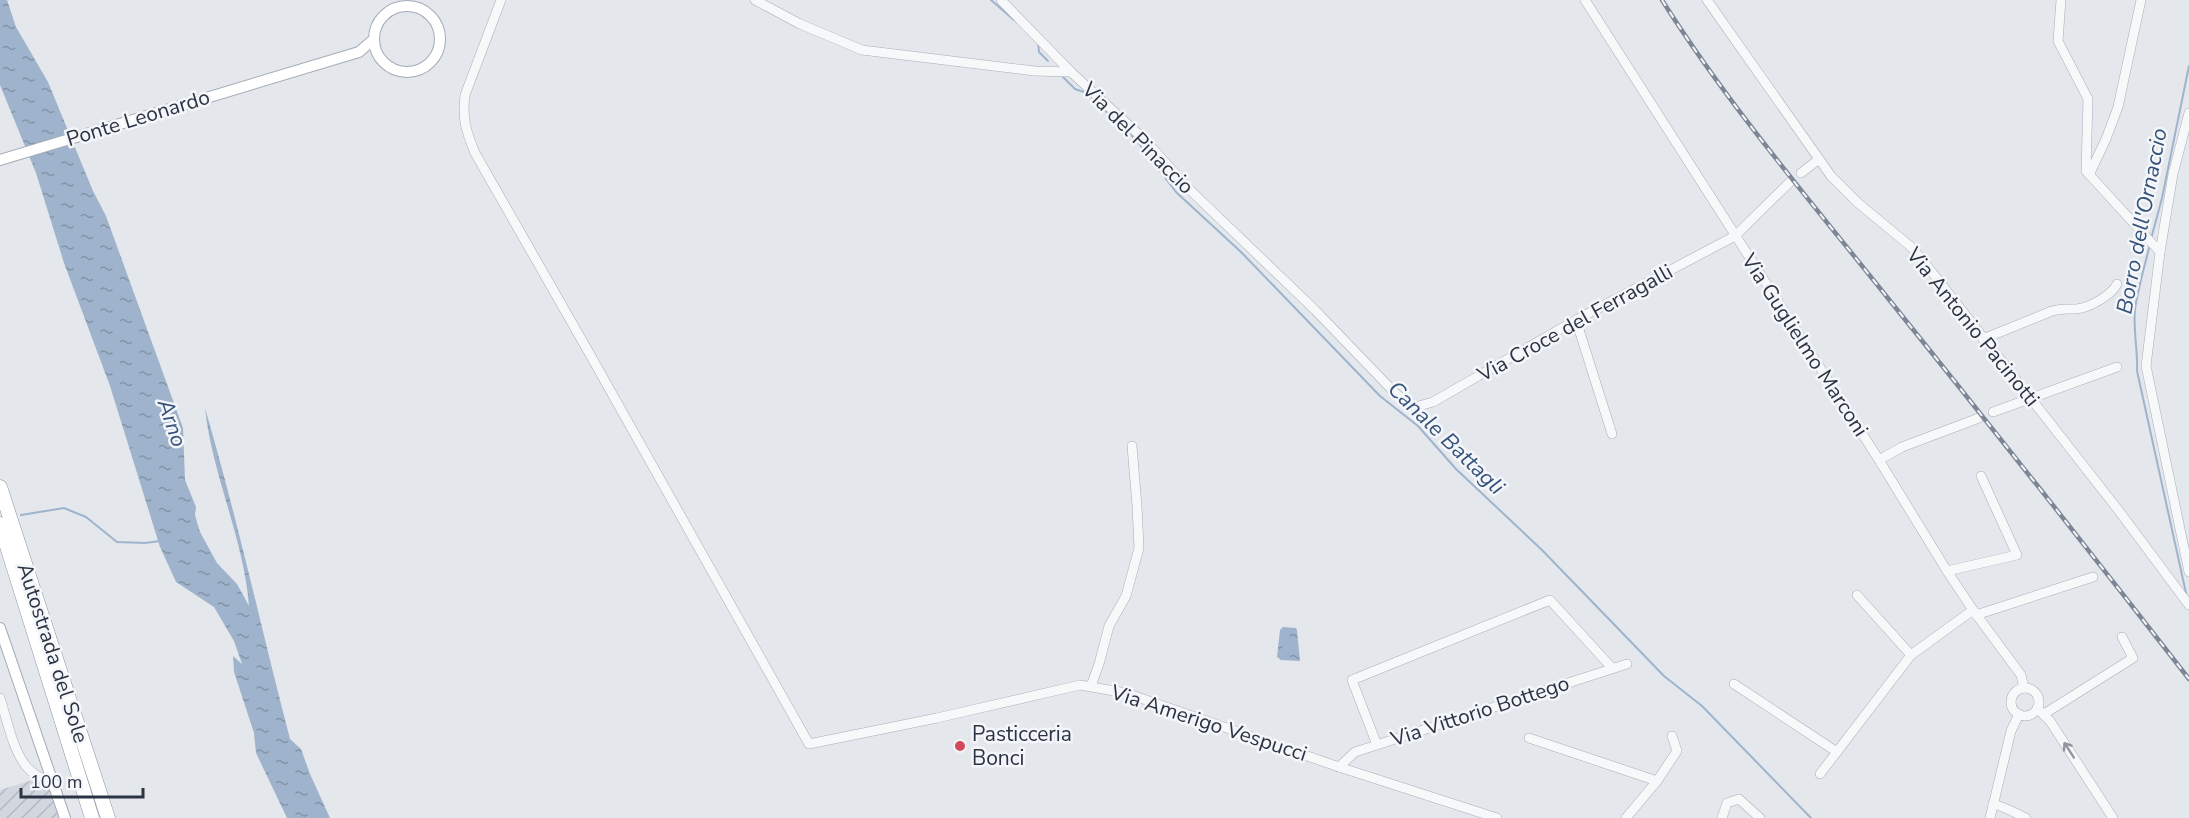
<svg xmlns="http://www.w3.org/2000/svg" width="2189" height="818" font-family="'Nunito Sans',sans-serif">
  <defs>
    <pattern id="industrial-furrows" width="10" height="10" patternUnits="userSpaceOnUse" patternTransform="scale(1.5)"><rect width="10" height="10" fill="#d2d6de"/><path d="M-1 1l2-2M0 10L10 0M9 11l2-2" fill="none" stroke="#b4b8c0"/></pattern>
    <pattern id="water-ripples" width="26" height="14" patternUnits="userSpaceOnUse" patternTransform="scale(1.5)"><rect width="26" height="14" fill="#9fb4cc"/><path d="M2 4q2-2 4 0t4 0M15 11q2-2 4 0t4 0" fill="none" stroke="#8293a7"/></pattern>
  </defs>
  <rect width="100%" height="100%" fill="#e4e7ec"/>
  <path fill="url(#industrial-furrows)" d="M45,776L59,818H0V790Z"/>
  <g fill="url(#water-ripples)">
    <path d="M0,0H7L16,27L48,82L93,191L106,216L183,428L185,480L196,507L195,515L200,532L217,563L237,584L249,606C244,539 212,475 205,408C237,517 261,628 290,739L301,749L310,774L330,818H287L256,753L254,733L234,672L233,656L242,664L234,641L214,607L176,582L160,547L110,386L64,263L36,173L0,85Z"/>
    <path d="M1283,627L1296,628L1297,630L1300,661L1281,660L1277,657L1280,630Z"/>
  </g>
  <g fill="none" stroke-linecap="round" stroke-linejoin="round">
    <g stroke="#9fb4cc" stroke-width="2">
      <path d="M991,0L1014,20"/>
      <path d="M1038,42L1039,52L1048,61"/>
      <path d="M1063,77L1075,89L1087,93L1137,141L1176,192L1241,252L1380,396L1418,426L1456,469L1542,550L1664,676L1702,706L1811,818"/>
      <path d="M2151,239L2162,198L2189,66"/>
      <path d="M2150,244C2145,265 2138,288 2135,309C2133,330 2138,351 2137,371L2186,593"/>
      <path d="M21,515L64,508L86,517L117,542L145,543L160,541"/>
    </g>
    <g stroke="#a9aeb7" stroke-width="10">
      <g id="minor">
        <path d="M501,0L465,95C462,119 466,131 475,153L588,351L809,744L937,718L1080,685L1126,693L1339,767L1497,818"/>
        <path d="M755,0L800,24L862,50L1035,71L1071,72L1146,141L1189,189L1315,310L1396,394L1415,407L1433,402L1576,320L1735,236L1790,182"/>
        <path d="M1001,0L1071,72"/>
        <path d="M1585,0L1879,460L1947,571L1973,610L2021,675L2024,688"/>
        <path d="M1707,0L1831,176L1858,203L1910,246L1924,262L2119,511L2189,605"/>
        <path d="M2061,0L2058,41L2088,99L2086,171L2160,252"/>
        <path d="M2189,113L2173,174L2160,252L2146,366L2189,572"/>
        <path d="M1801,173L1819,159"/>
        <path d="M2089,175L2106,139L2118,107L2141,0"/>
        <path d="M1576,320L1612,434"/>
        <path d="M1983,339L2052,311C2062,308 2067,309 2076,309C2089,308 2112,295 2117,284"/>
        <path d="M1993,412L2117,367"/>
        <path d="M1879,460L1902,447L1979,418"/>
        <path d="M1947,571L2017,555L1981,476"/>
        <path d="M1857,595L1911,655"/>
        <path d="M1976,615L2093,577"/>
        <path d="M1734,684L1837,752"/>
        <path d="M1091,686L1099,664L1109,626L1126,596L1139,548L1137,506L1132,446"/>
        <circle cx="2025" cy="702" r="14"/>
        <path d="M0,698C7,719 12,748 26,766C33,775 44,780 54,785"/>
        <path d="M2037,708L2050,721L2113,818"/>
        <path d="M2044,714L2133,658L2122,637"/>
        <path d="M1529,738L1657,781"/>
        <path d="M1377,745L1352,680L1550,600L1612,668"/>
        <path d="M1339,767L1355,752L1627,664"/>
        <path d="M1820,774L1911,655L1973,610"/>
        <path d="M1993,804C2005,807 2015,813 2026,818"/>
        <path d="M1626,818L1657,781L1677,751L1672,736"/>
        <path d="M1722,818L1727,803L1739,799L1760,818"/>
        <path d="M1990,818L2011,731L2019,714"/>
      </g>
    </g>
    <g stroke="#a3abb8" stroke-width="12">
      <g id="major">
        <circle cx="407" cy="39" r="33"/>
        <path d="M0,160L359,52L373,40"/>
        <path d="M0,628L65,818"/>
      </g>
    </g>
    <g stroke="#8b94a3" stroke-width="15">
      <g id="highway">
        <path d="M0,487L108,818"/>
        <path d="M0,524L92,818"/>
      </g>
    </g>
    <use href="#minor" stroke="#f7f8fa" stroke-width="9"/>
    <use href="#major" stroke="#fff" stroke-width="10"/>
    <use href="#highway" stroke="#fff" stroke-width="14"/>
    <g stroke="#7d8696" stroke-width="4.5">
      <path id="rail" d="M1662,0C1727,103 1807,197 1883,292C1986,420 2088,549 2189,679"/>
    </g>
    <use href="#rail" stroke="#f4f6f9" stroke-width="2" stroke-dasharray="7" stroke-linecap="butt"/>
  </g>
  <defs><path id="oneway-shaft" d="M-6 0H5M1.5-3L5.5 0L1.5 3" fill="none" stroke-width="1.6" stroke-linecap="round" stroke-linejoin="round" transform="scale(1.5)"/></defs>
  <use stroke="#9196a0" href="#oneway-shaft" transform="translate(2069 750) rotate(-123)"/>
  <circle fill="#d1495b" stroke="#f4f6f9" stroke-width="2" cx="960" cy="746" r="6"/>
  <g text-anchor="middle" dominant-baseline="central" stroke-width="5" stroke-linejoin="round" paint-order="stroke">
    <g font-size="21" fill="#2b3445" stroke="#f4f6f9">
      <text transform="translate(138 118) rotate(-17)">Ponte Leonardo</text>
      <text transform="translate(1138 138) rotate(45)">Via del Pinaccio</text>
      <text transform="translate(1575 323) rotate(-29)">Via Croce del Ferragalli</text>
      <text transform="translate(1973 327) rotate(51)">Via Antonio Pacinotti</text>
      <text transform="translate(1805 345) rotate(57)">Via Guglielmo Marconi</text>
      <text transform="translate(53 653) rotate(72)">Autostrada del Sole</text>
      <text transform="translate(1480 711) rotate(-18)">Via Vittorio Bottego</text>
      <text transform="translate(1209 723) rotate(18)">Via Amerigo Vespucci</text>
    </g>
    <g font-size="21" fill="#2b3445" stroke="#f4f6f9" text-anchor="start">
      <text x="972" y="734">Pasticceria<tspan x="972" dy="24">Bonci</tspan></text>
    </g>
    <g font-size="22" font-style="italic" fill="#34527a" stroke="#f4f6f9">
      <text transform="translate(2142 221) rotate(-79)">Borro dell'Ornaccio</text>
      <text transform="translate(172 423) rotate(71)">Arno</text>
      <text transform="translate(1446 438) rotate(44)">Canale Battagli</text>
    </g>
  </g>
  <path d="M21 788v9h122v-9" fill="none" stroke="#2b3445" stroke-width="3"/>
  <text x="30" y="788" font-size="18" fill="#2b3445" stroke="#f4f6f9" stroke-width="4.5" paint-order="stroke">100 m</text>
</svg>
